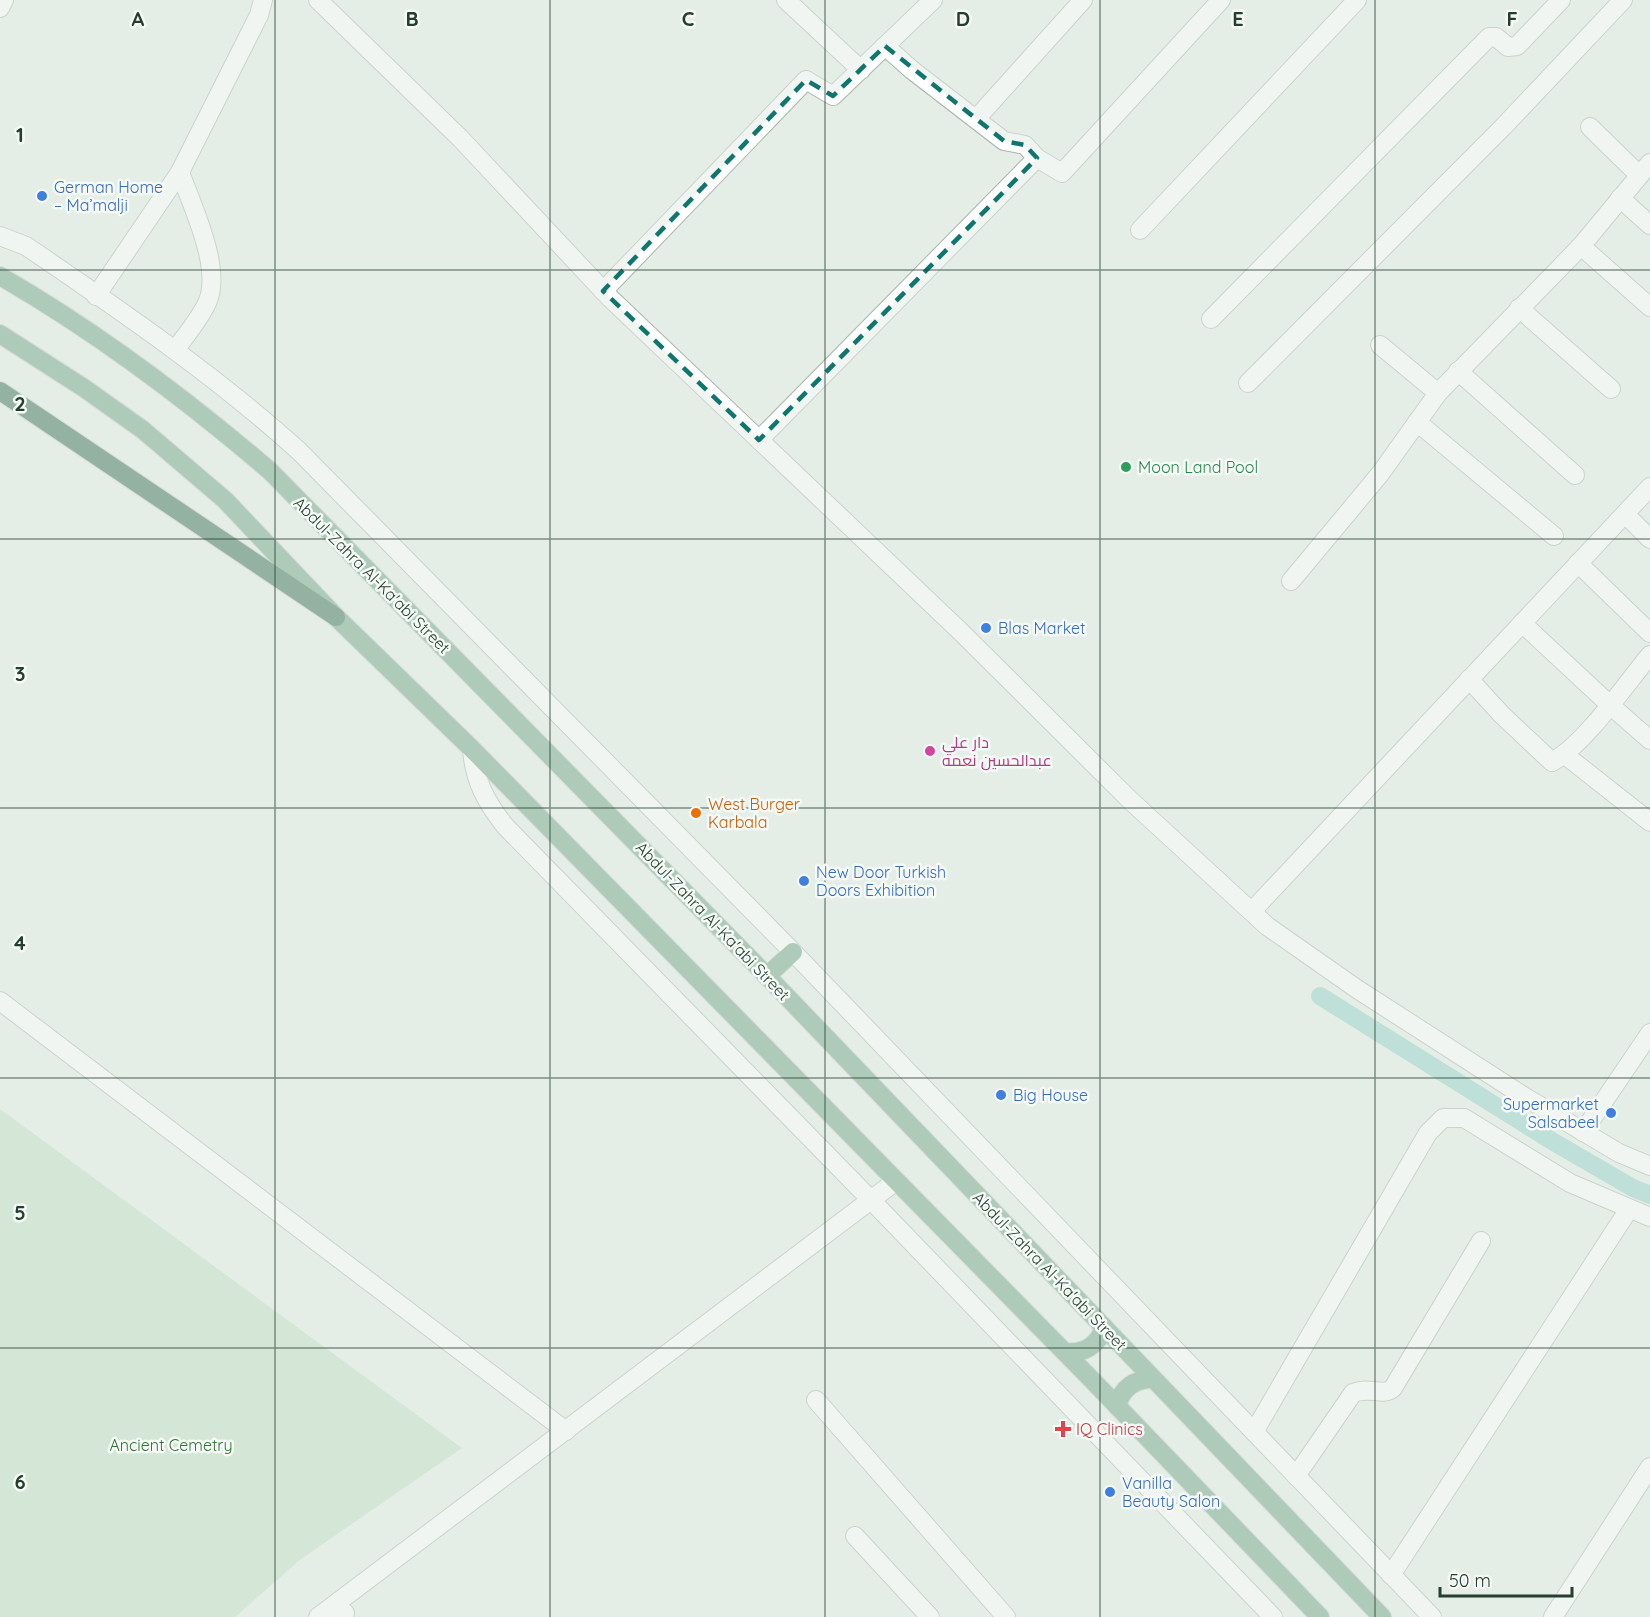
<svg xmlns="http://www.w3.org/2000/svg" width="1650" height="1617" font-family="Quicksand,Cairo,sans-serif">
  <rect width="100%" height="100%" fill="#e5ede7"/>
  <path fill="#bfdebe" d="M0,1109L462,1448L301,1559L235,1617H0Z"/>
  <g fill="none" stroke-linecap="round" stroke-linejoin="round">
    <path stroke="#8fd0c6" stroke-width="18" d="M1320,996L1552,1141L1633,1188L1650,1195"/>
    <g stroke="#a7b5ac" stroke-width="20">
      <g id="minor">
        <path d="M318,0L461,139L610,298L961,632L1131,801L1267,926L1357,989L1525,1097L1619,1153L1650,1166"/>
        <path d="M786,0L861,70"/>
        <path d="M0,8L4,0"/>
        <path d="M885,46L912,70L1004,141L1025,145L1037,158L1062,173L1221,0"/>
        <path d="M976,119L1083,0"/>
        <path d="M1590,127L1639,175"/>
        <path d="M1620,198L1650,225"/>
        <path d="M1140,230L1357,0"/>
        <path d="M0,236L26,246C120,310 215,375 299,451L793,952L1432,1617"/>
        <path d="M1581,246L1650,307"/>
        <path d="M603,291L806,80L833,96L933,0"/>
        <path d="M96,296L180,172L259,15L263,0"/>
        <path d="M1519,308L1611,389"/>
        <path d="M1211,319L1489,37H1496L1508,47L1517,46L1561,0"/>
        <path d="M1380,345L1438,393L1581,246L1650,163"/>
        <path d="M175,350C186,335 199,320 207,303C223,269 192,206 180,172"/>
        <path d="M1458,371L1575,475"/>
        <path d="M1248,383L1504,126L1623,0"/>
        <path d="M1417,422L1554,536"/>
        <path d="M759,440L1037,158"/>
        <path d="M1625,514L1650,539"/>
        <path d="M1578,563L1650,633"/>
        <path d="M1291,581L1380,474L1438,393"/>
        <path d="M1522,623L1610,705L1650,740"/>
        <path d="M1469,679L1502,715L1552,762C1585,744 1625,685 1650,655"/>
        <path d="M472,749C474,780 486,802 505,826L872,1201L1273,1617"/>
        <path d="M1565,755L1650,822"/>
        <path d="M1252,911L1650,487"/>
        <path d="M0,1001L566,1431"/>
        <path d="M1583,1132L1650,1033"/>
        <path d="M816,1400L1006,1617"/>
        <path d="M1254,1432L1428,1133L1443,1118H1464L1570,1183L1650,1217"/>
        <path d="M1296,1476L1353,1393C1369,1386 1384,1397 1393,1388L1481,1241"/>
        <path d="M855,1536L930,1617"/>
        <path d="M1391,1575L1629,1209"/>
        <path d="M318,1617L896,1181"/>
        <path d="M342,1617L345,1613"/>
        <path d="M1553,1617L1650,1467"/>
      </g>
    </g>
    <g stroke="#c2c9c5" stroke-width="20">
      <g id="major">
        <path d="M0,276C97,332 185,398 270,471L767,976L1382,1617"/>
        <path d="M0,334L84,388L143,430L225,500L336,617L472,749L1094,1382L1320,1617"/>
        <path d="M767,976L793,952"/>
        <path d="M1065,1352C1084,1354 1098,1346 1104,1327"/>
        <path d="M1117,1406C1122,1388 1134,1379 1153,1379"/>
      </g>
    </g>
    <g stroke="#c2c9c5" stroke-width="20">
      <path id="highway" d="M0,391L336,617"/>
    </g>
    <use href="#minor" stroke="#fff" stroke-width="18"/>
    <use href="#major" stroke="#6aa283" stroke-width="18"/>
    <use href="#highway" stroke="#316b4d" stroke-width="18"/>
  </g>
  <path d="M0 0H1650V1617H0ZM885,46L1004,141L1025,145L1037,158L759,440L603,291L806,80L833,96Z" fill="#e5ede7" fill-opacity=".55" fill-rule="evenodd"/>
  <path fill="none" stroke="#0f766e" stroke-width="4.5" stroke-dasharray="12 8" stroke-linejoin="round" d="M885,46L1004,141L1025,145L1037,158L759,440L603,291L806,80L833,96Z"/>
  <path fill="none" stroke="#243f2f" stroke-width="1.5" stroke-opacity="0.55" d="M275,0V1617M550,0V1617M825,0V1617M1100,0V1617M1375,0V1617M0,270H1650M0,539H1650M0,808H1650M0,1078H1650M0,1348H1650"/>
  <g fill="#3f7fe0" stroke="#f5faf6" stroke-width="2">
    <circle cx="42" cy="196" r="6"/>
    <circle cx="986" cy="628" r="6"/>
    <circle cx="804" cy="881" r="6"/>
    <circle cx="1001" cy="1095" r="6"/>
    <circle cx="1611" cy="1113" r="6"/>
    <circle cx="1110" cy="1492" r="6"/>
  </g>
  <circle fill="#2e9e5b" stroke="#f5faf6" stroke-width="2" cx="1126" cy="467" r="6"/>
  <circle fill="#d1479c" stroke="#f5faf6" stroke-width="2" cx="930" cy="751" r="6"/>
  <circle fill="#e8710a" stroke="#f5faf6" stroke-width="2" cx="696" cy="813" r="6"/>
  <path fill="#e0444e" stroke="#f5faf6" stroke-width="2" d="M1060 1420h6v6h6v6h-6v6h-6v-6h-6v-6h6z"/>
  <g text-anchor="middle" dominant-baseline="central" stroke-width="5" stroke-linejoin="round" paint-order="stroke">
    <g font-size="16" fill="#366cbe" stroke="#f5faf6" text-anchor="start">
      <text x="54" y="187">German Home<tspan x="54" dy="18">– Ma’malji</tspan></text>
      <text x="998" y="628">Blas Market</text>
      <text x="816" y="872">New Door Turkish<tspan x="816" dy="18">Doors Exhibition</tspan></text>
      <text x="1013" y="1095">Big House</text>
      <text x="1599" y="1104" text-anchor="end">Supermarket<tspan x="1599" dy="18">Salsabeel</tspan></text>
      <text x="1122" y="1483">Vanilla<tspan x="1122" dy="18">Beauty Salon</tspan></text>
    </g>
    <g font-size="16" fill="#27864d" stroke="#f5faf6" text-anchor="start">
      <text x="1138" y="467">Moon Land Pool</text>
    </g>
    <g font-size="16" fill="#243f2f" stroke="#f5faf6">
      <text transform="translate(372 575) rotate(45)">Abdul-Zahra Al-Ka'abi Street</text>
      <text transform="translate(713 921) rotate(46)">Abdul-Zahra Al-Ka'abi Street</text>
      <text transform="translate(1050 1271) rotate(46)">Abdul-Zahra Al-Ka'abi Street</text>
    </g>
    <g font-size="16" fill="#b23c85" stroke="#f5faf6" text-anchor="start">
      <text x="942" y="742">دار علي<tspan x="942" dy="18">عبدالحسين نعمه</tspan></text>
    </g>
    <g font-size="16" fill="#c56008" stroke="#f5faf6" text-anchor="start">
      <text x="708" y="804">West Burger<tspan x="708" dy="18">Karbala</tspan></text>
    </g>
    <g font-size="16" fill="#be3a42" stroke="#f5faf6" text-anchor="start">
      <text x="1076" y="1429">IQ Clinics</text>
    </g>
    <g font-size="16" fill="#2f7535" stroke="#f5faf6">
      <text x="171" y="1445">Ancient Cemetry</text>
    </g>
  </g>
  <g font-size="20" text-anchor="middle" font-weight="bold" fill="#243f2f" stroke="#f5faf6" stroke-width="5" stroke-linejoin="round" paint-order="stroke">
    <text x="138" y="26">A</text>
    <text x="412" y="26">B</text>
    <text x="688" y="26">C</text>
    <text x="963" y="26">D</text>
    <text x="1238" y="26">E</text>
    <text x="1512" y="26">F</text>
    <text x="20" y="142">1</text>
    <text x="20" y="411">2</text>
    <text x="20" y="681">3</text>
    <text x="20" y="950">4</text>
    <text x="20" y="1220">5</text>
    <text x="20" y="1489">6</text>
  </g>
  <path d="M1440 1587v9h132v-9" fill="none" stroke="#243f2f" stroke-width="3"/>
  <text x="1449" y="1587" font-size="18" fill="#243f2f" stroke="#f5faf6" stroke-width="4.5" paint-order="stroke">50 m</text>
</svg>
